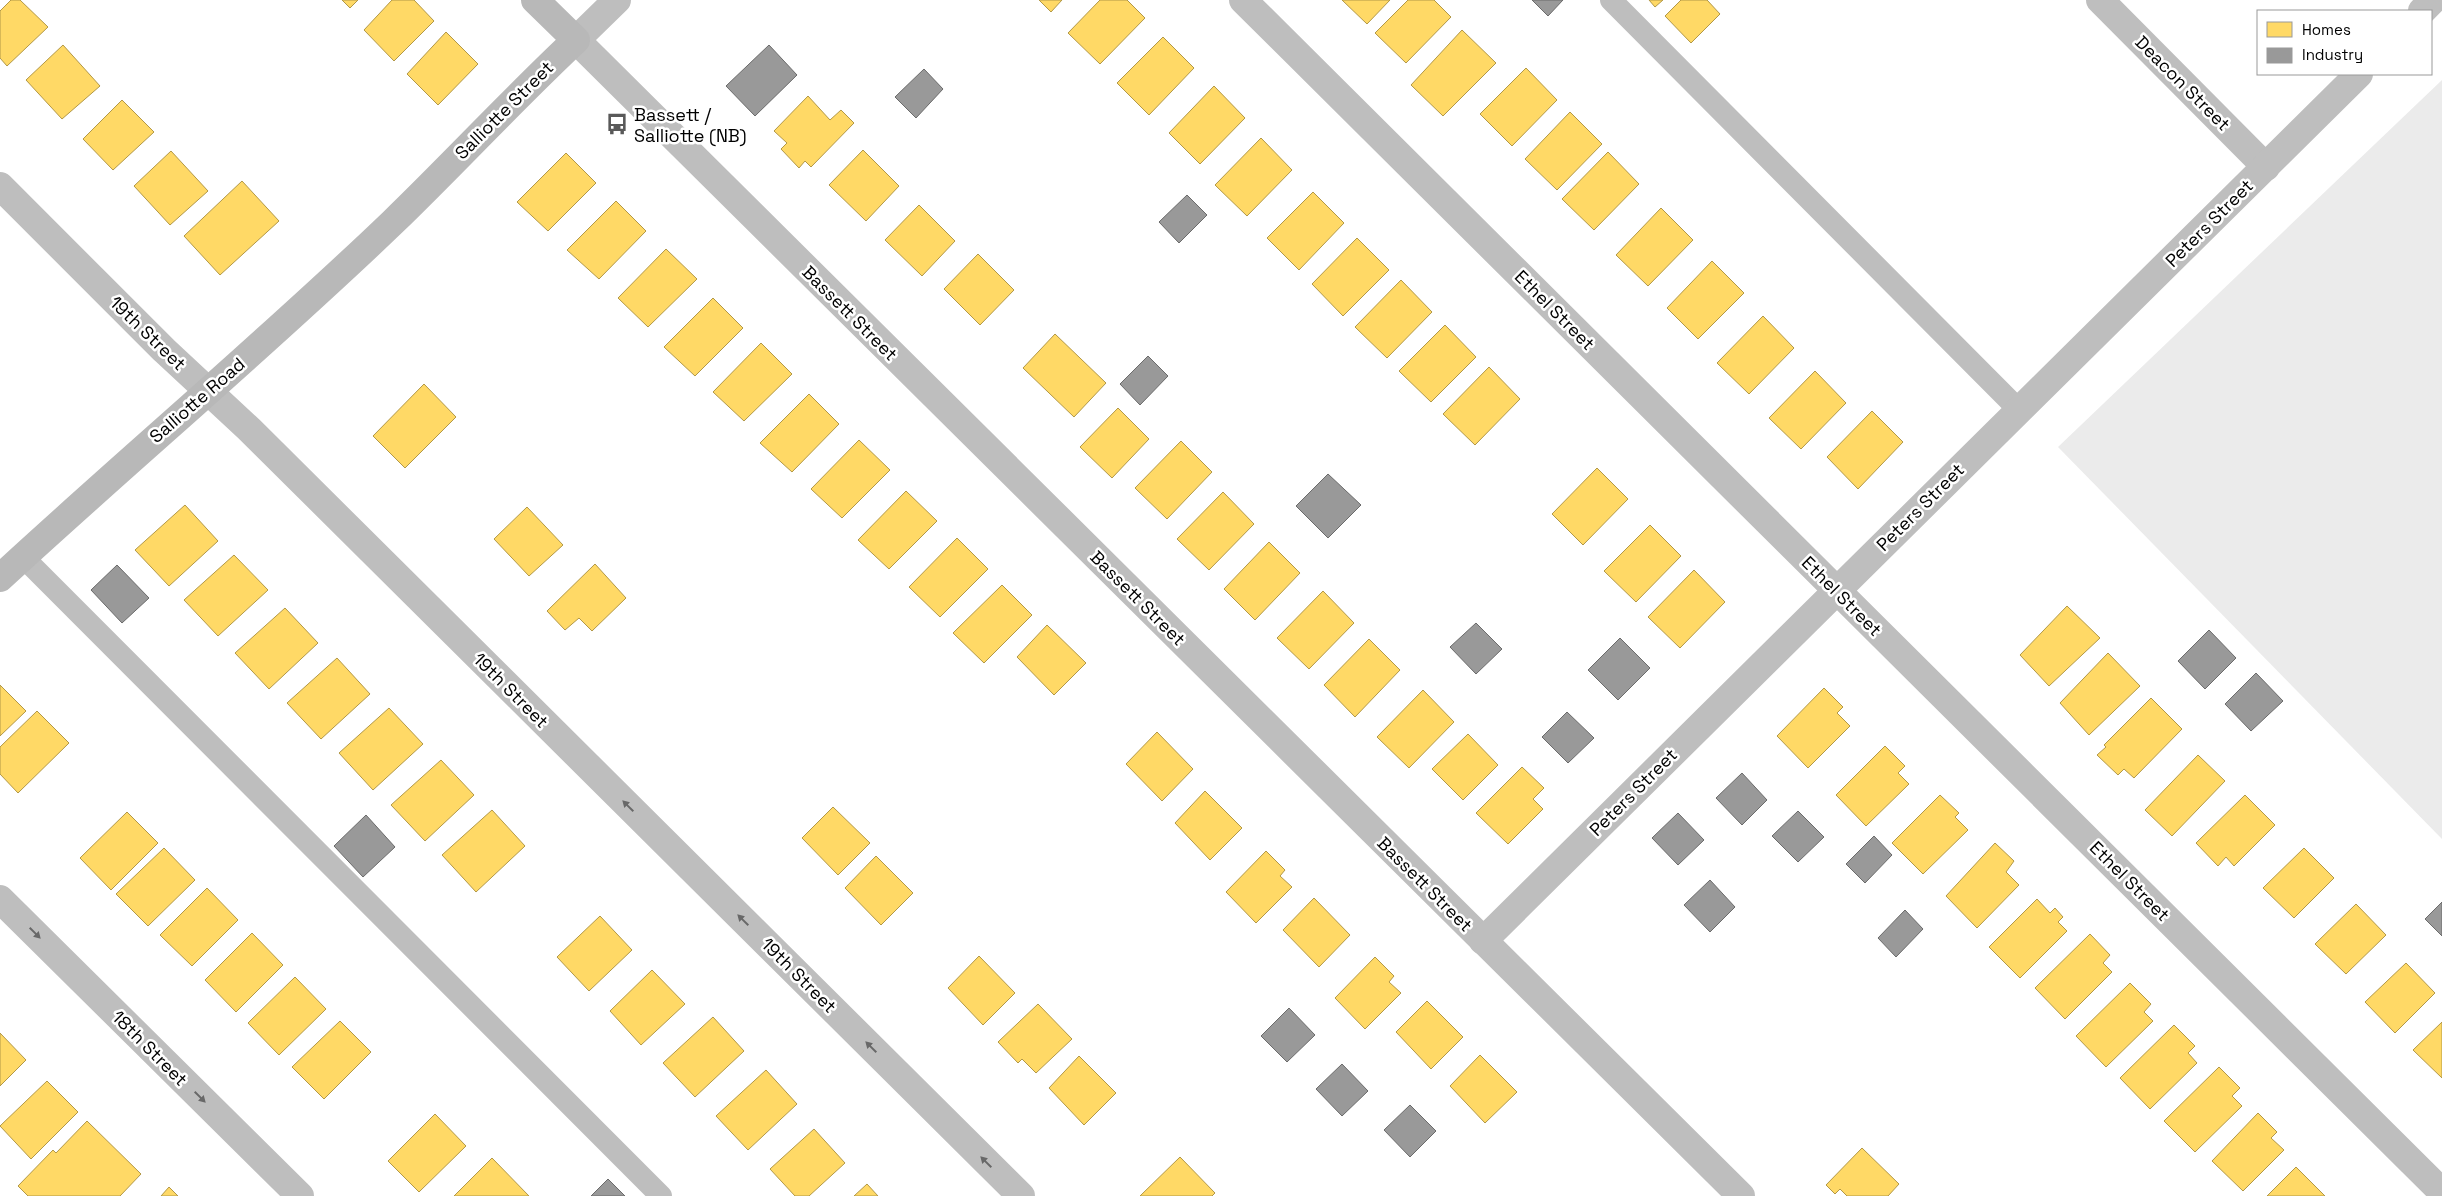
<svg xmlns="http://www.w3.org/2000/svg" width="2442" height="1196" font-family="'Space Grotesk',sans-serif">
  <rect width="100%" height="100%" fill="#fff"/>
  <path fill="#ebebeb" d="M2442,80V839L2058,447Z"/>
  <g fill="#ffd966" stroke="#b29847">
    <path d="M11,0H20L48,27L7,66L0,58V11Z"/>
    <path d="M342,0H358L350,8Z"/>
    <path d="M392,0H414L434,21L394,61L364,30Z"/>
    <path d="M1039,0H1062L1051,12Z"/>
    <path d="M1100,0H1127L1145,18L1100,64L1068,33Z"/>
    <path d="M1342,0H1390L1367,24Z"/>
    <path d="M1408,0H1434L1451,17L1406,63L1375,33Z"/>
    <path d="M1649,0H1663L1655,7Z"/>
    <path d="M1681,0H1707L1720,14L1691,43L1665,16Z"/>
    <path d="M1462,30L1496,63L1443,116L1411,85Z"/>
    <path d="M446,32L478,64L438,105L407,74Z"/>
    <path d="M1163,37L1194,68L1149,115L1117,83Z"/>
    <path d="M63,45L100,86L62,119L26,80Z"/>
    <path d="M1526,68L1557,100L1512,146L1480,114Z"/>
    <path d="M1214,86L1245,118L1200,164L1169,133Z"/>
    <path d="M808,96L830,120L841,110L854,123L811,167L805,161L799,168L781,149L787,143L774,131Z"/>
    <path d="M122,100L154,132L113,170L83,139Z"/>
    <path d="M1570,112L1602,144L1557,190L1525,159Z"/>
    <path d="M1261,138L1292,170L1247,216L1215,185Z"/>
    <path d="M863,150L899,186L866,221L829,185Z"/>
    <path d="M171,151L208,191L170,225L134,186Z"/>
    <path d="M1608,152L1639,184L1594,230L1562,199Z"/>
    <path d="M566,153L596,183L548,231L517,202Z"/>
    <path d="M242,181L279,221L220,275L184,236Z"/>
    <path d="M1313,192L1344,223L1299,270L1267,238Z"/>
    <path d="M616,201L646,231L599,279L567,250Z"/>
    <path d="M919,205L955,241L922,276L885,240Z"/>
    <path d="M1661,208L1693,240L1648,286L1616,255Z"/>
    <path d="M1357,238L1389,270L1343,316L1312,284Z"/>
    <path d="M666,249L697,279L648,327L618,298Z"/>
    <path d="M978,254L1014,290L980,325L944,289Z"/>
    <path d="M1712,261L1744,293L1698,339L1667,308Z"/>
    <path d="M1401,280L1432,312L1387,358L1355,327Z"/>
    <path d="M713,298L743,328L695,376L664,347Z"/>
    <path d="M1763,316L1794,348L1749,394L1717,363Z"/>
    <path d="M1445,325L1476,357L1431,402L1399,371Z"/>
    <path d="M1055,334L1106,383L1074,417L1023,368Z"/>
    <path d="M761,343L792,374L744,421L713,392Z"/>
    <path d="M1489,367L1520,399L1475,445L1443,414Z"/>
    <path d="M1815,371L1846,403L1801,449L1769,418Z"/>
    <path d="M424,384L456,417L405,468L373,436Z"/>
    <path d="M809,394L839,424L792,472L760,443Z"/>
    <path d="M1118,408L1149,439L1112,478L1080,447Z"/>
    <path d="M1872,411L1903,442L1858,489L1827,457Z"/>
    <path d="M859,440L890,470L842,518L811,489Z"/>
    <path d="M1181,441L1212,472L1167,519L1135,488Z"/>
    <path d="M1597,468L1628,499L1583,545L1552,514Z"/>
    <path d="M906,491L937,521L889,569L858,540Z"/>
    <path d="M1223,492L1254,524L1209,570L1177,539Z"/>
    <path d="M185,505L218,541L169,586L135,550Z"/>
    <path d="M527,507L563,545L529,576L494,539Z"/>
    <path d="M1650,525L1681,556L1636,602L1604,571Z"/>
    <path d="M957,538L988,569L940,617L909,587Z"/>
    <path d="M1269,542L1300,573L1255,620L1224,589Z"/>
    <path d="M234,555L268,590L218,636L184,600Z"/>
    <path d="M595,564L626,598L592,631L579,618L565,630L547,611Z"/>
    <path d="M1694,570L1725,602L1680,648L1648,617Z"/>
    <path d="M1002,585L1032,615L984,663L953,633Z"/>
    <path d="M1323,591L1354,623L1309,669L1277,638Z"/>
    <path d="M2067,606L2100,638L2049,686L2020,655Z"/>
    <path d="M285,608L318,643L269,689L235,653Z"/>
    <path d="M1047,625L1086,663L1054,695L1017,657Z"/>
    <path d="M1369,639L1400,670L1355,717L1324,685Z"/>
    <path d="M2108,653L2140,686L2089,735L2060,703Z"/>
    <path d="M337,658L370,694L321,739L287,703Z"/>
    <path d="M0,685L26,711L0,736Z"/>
    <path d="M1824,688L1843,707L1837,713L1850,726L1808,768L1777,736Z"/>
    <path d="M1423,690L1454,722L1409,768L1377,737Z"/>
    <path d="M2151,698L2182,729L2134,778L2124,769L2118,775L2097,755L2106,747L2104,745Z"/>
    <path d="M389,708L423,744L373,790L339,753Z"/>
    <path d="M37,711L69,743L18,793L0,774V747Z"/>
    <path d="M1157,732L1193,769L1162,801L1126,764Z"/>
    <path d="M1468,734L1498,765L1463,800L1432,769Z"/>
    <path d="M1885,746L1905,766L1898,773L1909,784L1866,826L1836,795Z"/>
    <path d="M2198,755L2225,781L2172,836L2145,810Z"/>
    <path d="M441,760L474,795L425,841L391,805Z"/>
    <path d="M1522,767L1544,788L1533,799L1543,809L1508,844L1476,813Z"/>
    <path d="M1205,791L1242,828L1210,860L1175,823Z"/>
    <path d="M1940,795L1959,813L1955,817L1968,830L1923,874L1892,843Z"/>
    <path d="M2245,795L2275,825L2234,866L2226,857L2218,866L2196,843Z"/>
    <path d="M833,807L870,843L838,875L802,838Z"/>
    <path d="M492,810L525,846L476,892L442,855Z"/>
    <path d="M127,812L158,843L111,890L80,858Z"/>
    <path d="M1995,843L2014,861L2006,872L2019,885L1977,928L1946,896Z"/>
    <path d="M164,848L195,880L148,926L116,894Z"/>
    <path d="M2304,848L2334,878L2294,918L2263,888Z"/>
    <path d="M1266,851L1285,870L1280,876L1292,887L1256,923L1226,892Z"/>
    <path d="M876,856L913,893L881,925L845,888Z"/>
    <path d="M207,888L238,920L192,966L160,935Z"/>
    <path d="M1314,898L1350,935L1319,967L1283,930Z"/>
    <path d="M2037,899L2050,913L2055,908L2063,917L2058,922L2067,931L2020,978L1989,947Z"/>
    <path d="M2356,904L2386,935L2346,974L2315,944Z"/>
    <path d="M600,916L632,950L589,991L557,957Z"/>
    <path d="M252,933L283,965L236,1012L205,980Z"/>
    <path d="M2090,934L2110,955L2103,963L2112,972L2065,1019L2035,988Z"/>
    <path d="M979,956L1015,993L983,1025L948,988Z"/>
    <path d="M1375,957L1394,976L1389,982L1401,993L1365,1029L1335,998Z"/>
    <path d="M2406,963L2435,993L2395,1033L2365,1002Z"/>
    <path d="M652,970L685,1004L641,1045L610,1011Z"/>
    <path d="M295,977L326,1009L279,1055L248,1023Z"/>
    <path d="M2130,983L2151,1004L2144,1012L2153,1021L2106,1067L2076,1036Z"/>
    <path d="M1427,1001L1463,1037L1431,1069L1396,1032Z"/>
    <path d="M1038,1004L1072,1039L1036,1073L1022,1059L1018,1063L998,1042Z"/>
    <path d="M713,1017L744,1051L695,1097L663,1063Z"/>
    <path d="M340,1021L371,1052L324,1099L292,1067Z"/>
    <path d="M2442,1022V1078L2413,1050Z"/>
    <path d="M2174,1025L2195,1046L2188,1053L2197,1063L2150,1109L2120,1078Z"/>
    <path d="M0,1033L26,1060L0,1086Z"/>
    <path d="M1480,1055L1517,1092L1485,1123L1450,1086Z"/>
    <path d="M1079,1056L1116,1093L1084,1125L1049,1088Z"/>
    <path d="M2219,1067L2240,1088L2232,1096L2242,1106L2195,1152L2164,1121Z"/>
    <path d="M766,1070L797,1104L748,1150L716,1116Z"/>
    <path d="M47,1081L78,1112L31,1159L0,1126Z"/>
    <path d="M2258,1113L2277,1132L2271,1138L2284,1150L2243,1191L2212,1161Z"/>
    <path d="M435,1114L466,1146L419,1192L388,1161Z"/>
    <path d="M87,1121L141,1174L120,1196H28L18,1186L53,1150L56,1153Z"/>
    <path d="M814,1129L845,1163L809,1196H795L770,1169Z"/>
    <path d="M1862,1148L1899,1184L1888,1196H1847L1840,1189L1835,1194L1826,1185Z"/>
    <path d="M1180,1157L1215,1193L1212,1196H1140Z"/>
    <path d="M492,1158L529,1196H454Z"/>
    <path d="M2296,1167L2325,1196H2267Z"/>
    <path d="M867,1184L878,1196H854Z"/>
    <path d="M169,1187L178,1196H161Z"/>
  </g>
  <g fill="#999" stroke="#6b6b6b">
    <path d="M1532,0H1563L1548,16Z"/>
    <path d="M769,45L797,75L755,116L726,86Z"/>
    <path d="M924,69L943,89L916,118L895,97Z"/>
    <path d="M1187,195L1207,215L1179,243L1159,222Z"/>
    <path d="M1148,356L1168,376L1140,405L1120,384Z"/>
    <path d="M1328,474L1361,505L1328,538L1296,506Z"/>
    <path d="M117,565L149,598L122,623L91,590Z"/>
    <path d="M1476,623L1502,649L1476,674L1450,647Z"/>
    <path d="M2209,630L2236,658L2205,689L2178,661Z"/>
    <path d="M1620,638L1650,668L1618,700L1588,670Z"/>
    <path d="M2256,673L2283,701L2251,731L2225,704Z"/>
    <path d="M1567,712L1594,738L1568,763L1542,737Z"/>
    <path d="M1742,773L1767,800L1742,825L1716,798Z"/>
    <path d="M1798,811L1824,837L1798,862L1772,836Z"/>
    <path d="M1678,813L1704,840L1678,865L1652,838Z"/>
    <path d="M366,815L395,847L363,877L334,846Z"/>
    <path d="M1874,836L1892,855L1865,883L1846,864Z"/>
    <path d="M1710,880L1735,907L1710,932L1684,905Z"/>
    <path d="M2442,902V936L2425,919Z"/>
    <path d="M1905,910L1923,929L1896,957L1878,938Z"/>
    <path d="M1289,1008L1315,1035L1287,1062L1261,1036Z"/>
    <path d="M1342,1064L1368,1091L1342,1116L1316,1089Z"/>
    <path d="M1410,1105L1436,1131L1410,1157L1384,1130Z"/>
    <path d="M608,1179L625,1196H591Z"/>
  </g>
  <g fill="none" stroke-linecap="round" stroke-linejoin="round">
    <g stroke="#bebebe" stroke-width="22">
      <path d="M1611,0L2019,410"/>
      <path d="M23,557L661,1196"/>
    </g>
    <g stroke="#bebebe" stroke-width="28">
      <path d="M617,0L576,40L1741,1196"/>
      <path d="M1243,0L2442,1192"/>
      <path d="M2100,0L2266,167"/>
      <path d="M2422,11L2433,0"/>
      <path d="M0,186L164,350L249,429L1021,1196"/>
      <path d="M0,899L300,1196"/>
      <path d="M1483,941L2359,74"/>
    </g>
    <path stroke="#b8b8b8" stroke-width="28" d="M0,578C130,458 266,344 393,222C455,162 513,99 576,40L535,0"/>
  </g>
  <defs><path id="oneway-solid" d="M-6-.8H1V-3.2L6.5 0L1 3.2V.8H-6Z" transform="scale(1.25)"/></defs>
  <g fill="#686868">
    <use href="#oneway-solid" transform="translate(628 806) rotate(-135)"/>
    <use href="#oneway-solid" transform="translate(743 920) rotate(-135)"/>
    <use href="#oneway-solid" transform="translate(35 933) rotate(45)"/>
    <use href="#oneway-solid" transform="translate(871 1047) rotate(-135)"/>
    <use href="#oneway-solid" transform="translate(200 1097) rotate(45)"/>
    <use href="#oneway-solid" transform="translate(986 1162) rotate(-135)"/>
  </g>
  <defs>
    <g id="bus-bare" transform="scale(1.725)"><path d="M-5-6H5V4H4V6H2V4H-2V6H-4V4H-5ZM-3.5-4V0h7V-4ZM-3.5 1.2v1.5H-2V1.2ZM2 1.2v1.5H3.5V1.2Z" fill="#595959" stroke="#fff" stroke-width="2.5" paint-order="stroke"/></g>
  </defs>
  <g fill-rule="evenodd">
    <use href="#bus-bare" x="617" y="124"/>
  </g>
  <g text-anchor="middle" dominant-baseline="central" stroke-width="5" stroke-linejoin="round" paint-order="stroke">
    <g font-size="18" fill="#000" stroke="#fff">
      <text transform="translate(2183 83) rotate(45)">Deacon Street</text>
      <text transform="translate(504 110) rotate(-45)">Salliotte Street</text>
      <text transform="translate(2209 223) rotate(-45)">Peters Street</text>
      <text transform="translate(1555 310) rotate(45)">Ethel Street</text>
      <text transform="translate(850 313) rotate(45)">Bassett Street</text>
      <text transform="translate(148 333) rotate(44)">19th Street</text>
      <text transform="translate(197 400) rotate(-41)">Salliotte Road</text>
      <text transform="translate(1920 507) rotate(-45)">Peters Street</text>
      <text transform="translate(1842 596) rotate(45)">Ethel Street</text>
      <text transform="translate(1138 598) rotate(45)">Bassett Street</text>
      <text transform="translate(511 690) rotate(45)">19th Street</text>
      <text transform="translate(1633 792) rotate(-45)">Peters Street</text>
      <text transform="translate(2130 881) rotate(45)">Ethel Street</text>
      <text transform="translate(1425 884) rotate(45)">Bassett Street</text>
      <text transform="translate(799 975) rotate(45)">19th Street</text>
      <text transform="translate(150 1048) rotate(45)">18th Street</text>
    </g>
    <g font-size="18" fill="#000" stroke="#fff" text-anchor="start">
      <text x="634" y="114">Bassett /<tspan x="634" dy="21">Salliotte (NB)</tspan></text>
    </g>
  </g>
  <rect x="2257" y="10" width="175" height="65" fill="#ffffff" stroke="#999999"/>
  <rect x="2267" y="22" width="25" height="15" fill="#ffd966" stroke="#999999"/>
  <text x="2302" y="35" font-size="15" fill="#000000">Homes</text>
  <rect x="2267" y="48" width="25" height="15" fill="#999999" stroke="#999999"/>
  <text x="2302" y="60" font-size="15" fill="#000000">Industry</text>
</svg>
